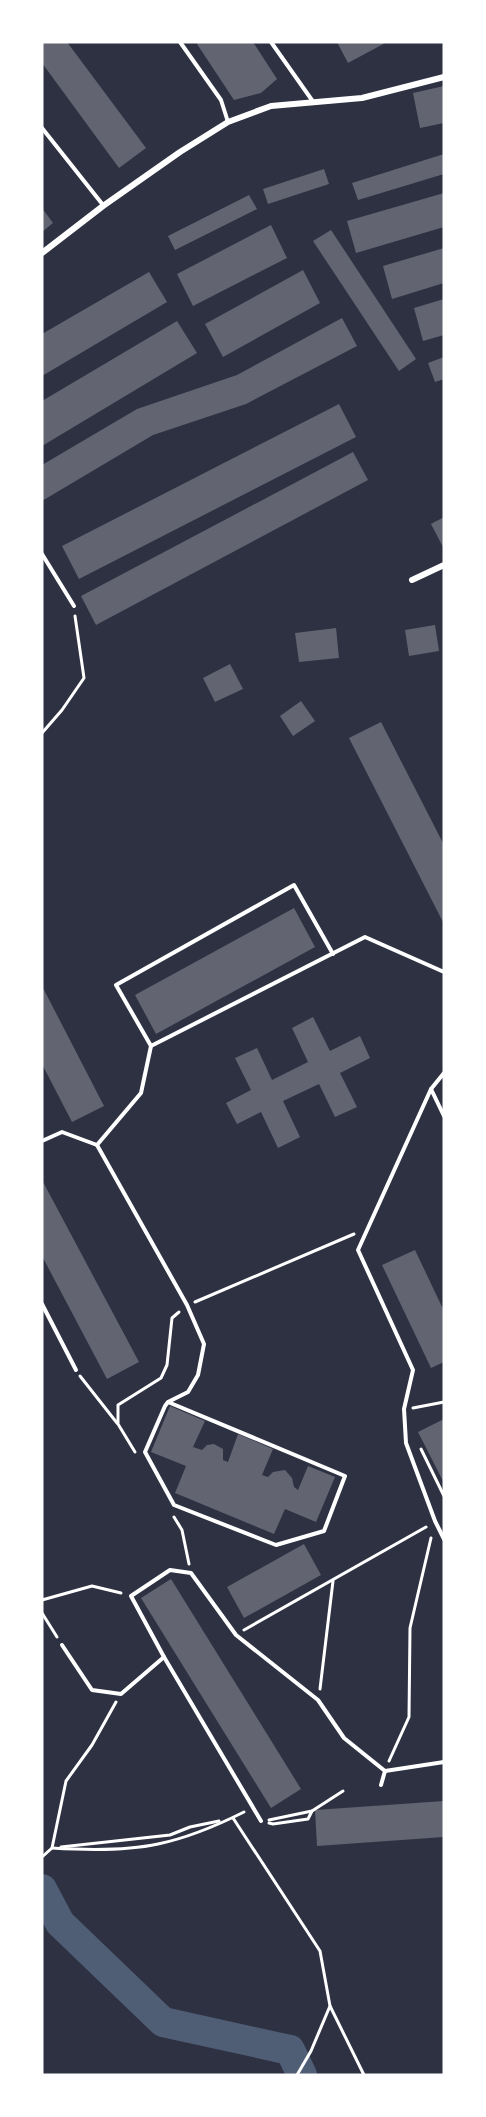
<svg xmlns="http://www.w3.org/2000/svg" width="486" height="2117" font-family="Overpass,sans-serif">
  <rect width="100%" height="100%" fill="#2d3142"/>
  <g fill="none" stroke-linecap="round" stroke-linejoin="round">
    <path stroke="#4f5d75" stroke-width="30" d="M42,1889L60,1923L163,2022L290,2050L302,2075"/>
  </g>
  <g fill="#626471">
    <path d="M42,42H67L146,148L119,168L42,63Z"/>
    <path d="M199,42H253L277,79L261,93L234,100L197,44Z"/>
    <path d="M337,42H387L348,63Z"/>
    <path d="M444,86V123L420,128L413,93Z"/>
    <path d="M444,154V174L358,200L352,183Z"/>
    <path d="M324,169L329,184L268,204L263,189Z"/>
    <path d="M444,193V227L356,253L347,221Z"/>
    <path d="M249,195L257,209L175,250L168,236Z"/>
    <path d="M42,208L53,223L42,232Z"/>
    <path d="M271,225L287,258L193,306L177,274Z"/>
    <path d="M331,230L416,359L399,371L313,241Z"/>
    <path d="M444,248V283L392,299L383,266Z"/>
    <path d="M303,270L320,303L223,357L205,324Z"/>
    <path d="M149,272L167,302L42,376V334Z"/>
    <path d="M444,299V335L423,341L414,308Z"/>
    <path d="M342,318L357,346L246,404L153,435L42,501V465L137,409L237,375Z"/>
    <path d="M177,321L197,353L42,446V401Z"/>
    <path d="M444,357V379L435,382L428,363Z"/>
    <path d="M339,404L356,437L79,579L62,546Z"/>
    <path d="M353,452L368,480L96,625L81,596Z"/>
    <path d="M444,517V549L431,524Z"/>
    <path d="M435,625L439,651L409,656L405,630Z"/>
    <path d="M336,628L339,658L299,662L295,633Z"/>
    <path d="M230,664L243,689L215,702L203,678Z"/>
    <path d="M301,701L315,721L293,736L280,716Z"/>
    <path d="M381,722L444,845V924L349,738Z"/>
    <path d="M294,908L315,947L156,1034L135,995Z"/>
    <path d="M42,986L104,1106L72,1122L42,1064Z"/>
    <path d="M313,1017L330,1051L360,1036L370,1058L340,1073L357,1107L335,1117L319,1084L283,1101L300,1137L278,1148L261,1112L237,1124L226,1103L251,1090L235,1058L257,1048L272,1080L308,1062L292,1028Z"/>
    <path d="M42,1180L139,1362L107,1379L42,1256Z"/>
    <path d="M415,1250L444,1311V1362L431,1368L382,1265Z"/>
    <path d="M170,1406L205,1421L193,1447L202,1450L207,1445L214,1444L223,1449V1460L228,1462L238,1434L273,1449L262,1475L268,1477L273,1472L285,1470L292,1478L294,1487L298,1490L308,1466L335,1477L316,1522L285,1509L274,1534L175,1493L186,1466L151,1452Z"/>
    <path d="M444,1419V1483L418,1432Z"/>
    <path d="M304,1544L321,1575L244,1618L227,1587Z"/>
    <path d="M171,1579L301,1789L271,1808L141,1598Z"/>
    <path d="M444,1801V1837L317,1846L315,1810Z"/>
  </g>
  <g fill="none" stroke-linecap="round" stroke-linejoin="round">
    <g stroke="#fff" stroke-width="3">
      <path d="M42,733L62,710L84,678L75,616"/>
      <path d="M195,1302L354,1234"/>
      <path d="M80,1376L117,1423"/>
      <path d="M413,1408L444,1402"/>
      <path d="M421,1449L444,1496"/>
      <path d="M135,1452L118,1424V1405L161,1378L167,1365L172,1318L179,1312"/>
      <path d="M174,1517L182,1530L189,1564"/>
      <path d="M42,1600L92,1586L121,1593"/>
      <path d="M42,1613L57,1637"/>
      <path d="M244,1630L426,1527"/>
      <path d="M320,1689L333,1581"/>
      <path d="M389,1761L409,1717L410,1628L431,1538"/>
      <path d="M233,1818L320,1951L330,2006L364,2075"/>
      <path d="M269,1820L312,1811L343,1791"/>
      <path d="M269,1823L273,1824L308,1819L312,1811"/>
      <path d="M61,1847L170,1835L190,1827L219,1821"/>
      <path d="M52,1848C84,1850 126,1851 158,1844C187,1838 218,1825 244,1812"/>
      <path d="M42,1857L52,1848L66,1781L92,1745L116,1702"/>
      <path d="M297,2075L311,2051L330,2006"/>
    </g>
    <g stroke="#fff" stroke-width="4">
      <path d="M180,42L221,100L228,122"/>
      <path d="M271,42L314,103"/>
      <path d="M42,128L103,205"/>
      <path d="M42,554L74,606"/>
      <path d="M151,1046L116,985L294,885L333,954"/>
      <path d="M444,1073L431,1089L358,1250L413,1370L404,1409L406,1443L435,1521L444,1539"/>
      <path d="M431,1089L444,1116"/>
      <path d="M42,1141L62,1132L97,1145"/>
      <path d="M42,1304L76,1370"/>
      <path d="M168,1402L345,1476L324,1531L276,1545L174,1505L145,1452L165,1406L168,1402L188,1392L198,1375L204,1344L187,1305L97,1145L141,1093L151,1046L365,937L444,972"/>
      <path d="M62,1645L92,1690L121,1694L164,1657"/>
      <path d="M381,1785L385,1771"/>
      <path d="M261,1821L164,1657L131,1596L170,1570L191,1573L236,1635L318,1700L344,1738L385,1771L444,1762"/>
    </g>
    <g stroke="#fff" stroke-width="6">
      <path d="M42,253L103,206L180,152L228,122L271,106L362,98L444,77"/>
      <path d="M412,580L444,565"/>
    </g>
  </g>
  <rect width="486" height="2117" fill="none" stroke="#ffffff" stroke-width="87"/>
</svg>
